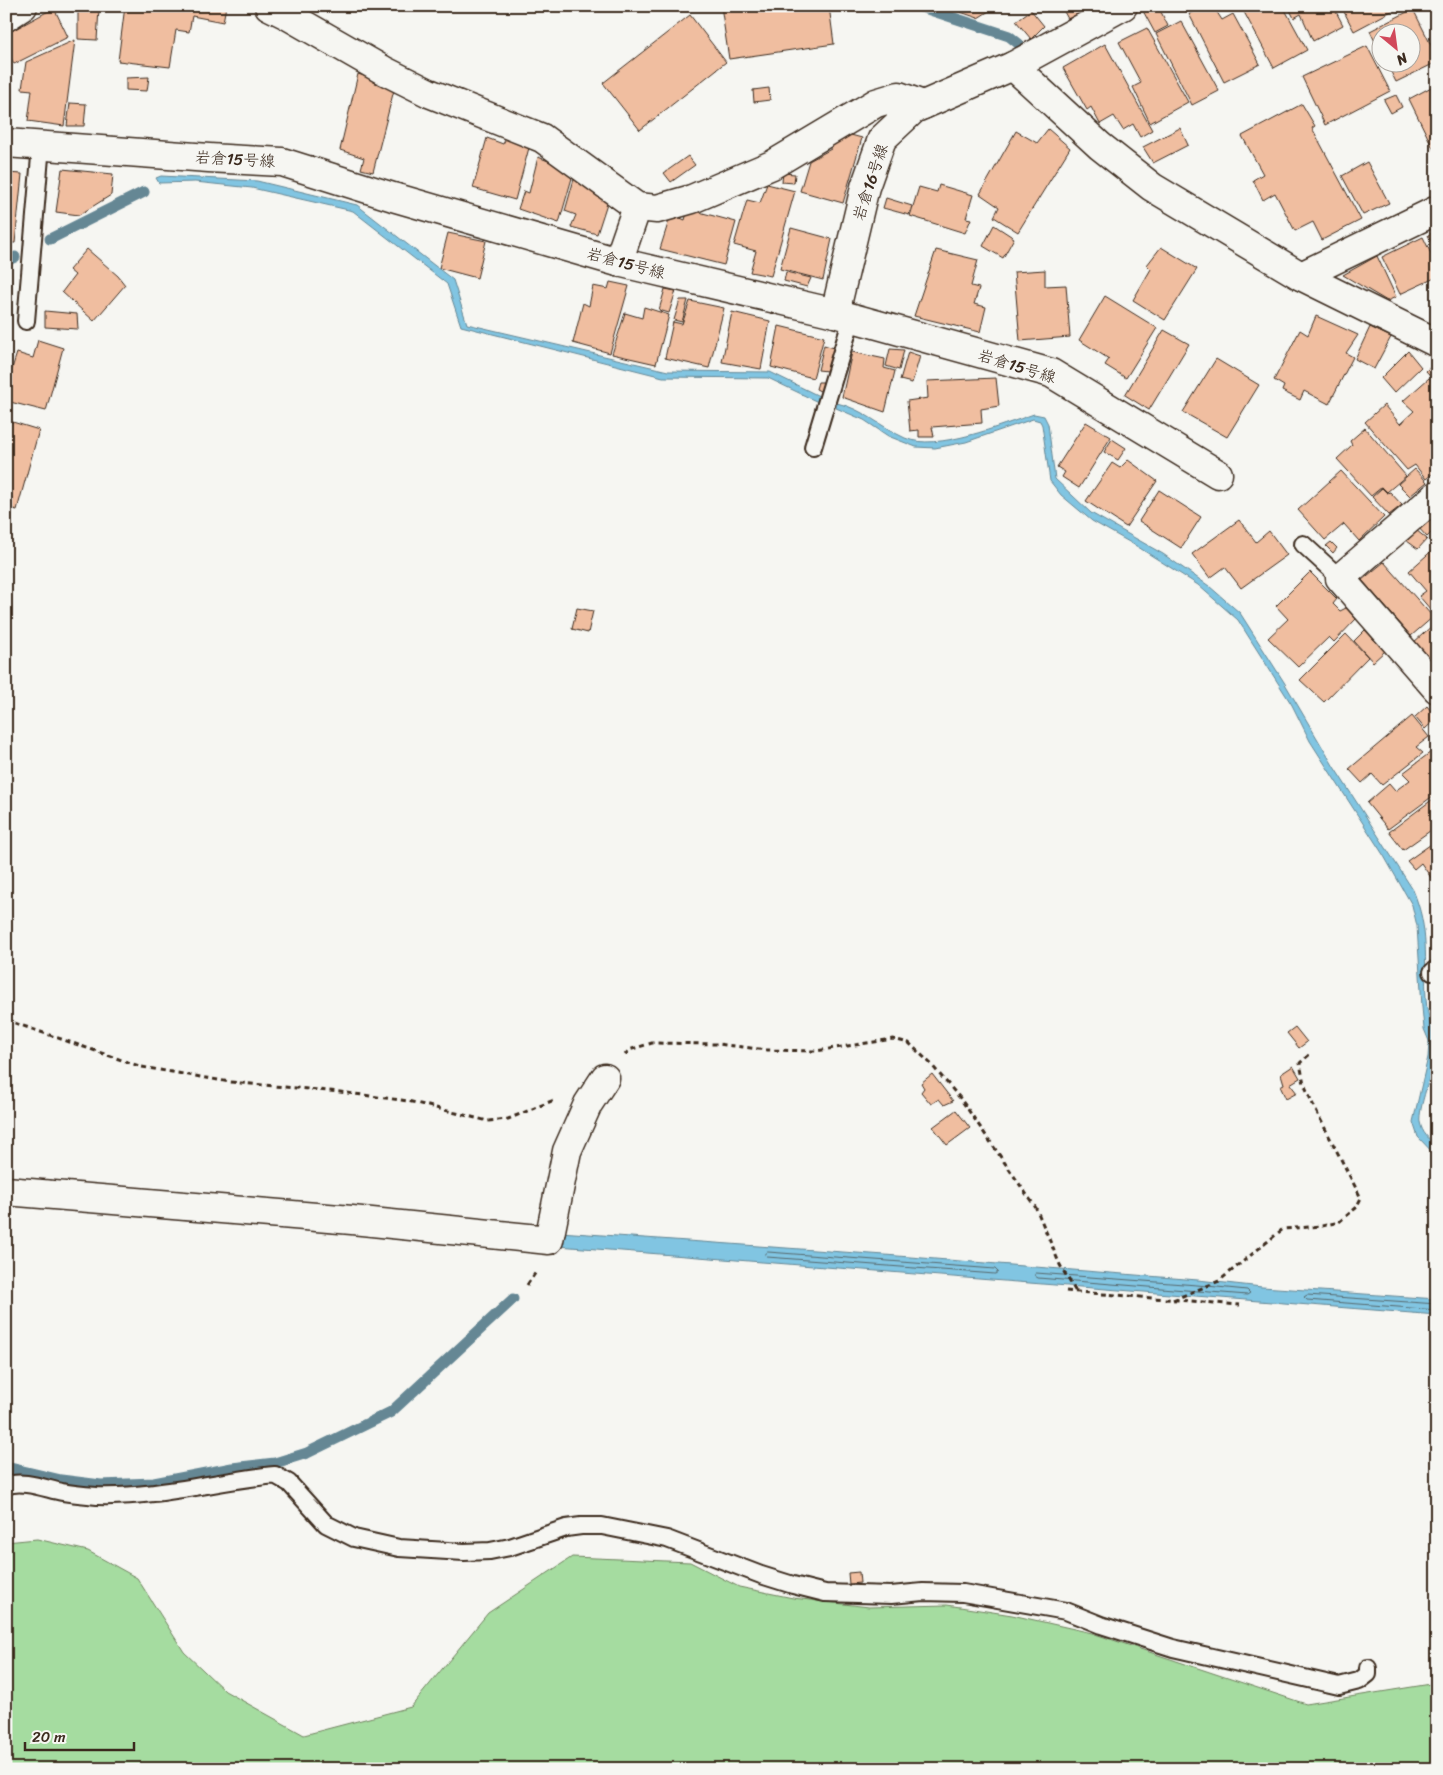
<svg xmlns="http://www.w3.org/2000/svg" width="1443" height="1775" font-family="Sriracha,'Klee One',sans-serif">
  <rect width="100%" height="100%" fill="#f6f6f2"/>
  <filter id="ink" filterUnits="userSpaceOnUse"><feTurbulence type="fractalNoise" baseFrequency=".02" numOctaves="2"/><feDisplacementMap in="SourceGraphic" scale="10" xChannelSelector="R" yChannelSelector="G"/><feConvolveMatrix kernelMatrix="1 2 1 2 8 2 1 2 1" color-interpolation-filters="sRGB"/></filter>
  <g filter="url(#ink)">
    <path fill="#a5dca0" stroke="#70835f" d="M37,1539L88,1551L137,1578L184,1652L225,1691L304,1735L411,1707L488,1613L572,1557L690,1562L739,1587L793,1598L869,1607L947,1605L1012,1615L1092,1633L1306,1704L1437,1683V1769H6V1542Z"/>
    <g fill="#81c5e2" stroke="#658794">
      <path d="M161,176L257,181L357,205L453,280L467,324L668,371L770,372L821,397L820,403L768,378L663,377L461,326L447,284L353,211L252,188L195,182L159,183L156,178Z"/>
      <path d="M837,403C863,409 881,427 905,438C936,452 1002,425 1034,414L1044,416L1048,424L1055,479L1091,513L1163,554L1209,586L1240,613L1284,682L1334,767L1413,890C1430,931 1424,958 1426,999C1427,1018 1436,1036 1434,1055C1433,1072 1418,1108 1420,1122C1422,1133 1429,1139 1437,1146V1157L1418,1137L1413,1122L1428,1057L1429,1041L1424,1029L1422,1007L1417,926L1412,905L1384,856L1335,780L1310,741L1292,705L1238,620L1198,585L1138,547L1092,521L1061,495L1050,481L1042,425L1040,421L1033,419L966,442L935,448L916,447L888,436L864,420L836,408Z"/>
      <path d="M560,1232L885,1255L1198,1280L1262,1287L1437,1299V1315L558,1246Z"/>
    </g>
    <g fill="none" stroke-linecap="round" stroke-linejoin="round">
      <g stroke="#57686c" stroke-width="1">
        <path d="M768,1252L995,1269L998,1272L995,1274L767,1257L765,1255Z"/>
        <path d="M1036,1273L1197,1285L1247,1290L1250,1293L1247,1295L1038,1278L1035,1276Z"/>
        <path d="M1437,1304L1307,1295L1304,1297L1307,1300L1437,1310"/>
      </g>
      <g stroke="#658794" stroke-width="11">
        <path d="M918,6L1009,36L1019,44"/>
        <path d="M50,239L144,192"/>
        <path d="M6,261L15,257"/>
        <path d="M6,1467L61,1480L101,1485L154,1483L232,1468L275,1463L307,1453L391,1412L513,1299"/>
      </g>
    </g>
    <g fill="#f0bea0" stroke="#3b2a1e">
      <path d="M125,6H226L223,22L192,16L189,32L176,30L170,67L118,61Z"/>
      <path d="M721,6H829L834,44L729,59Z"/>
      <path d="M943,6H997L978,18Z"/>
      <path d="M1061,6H1079L1082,12L1068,19Z"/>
      <path d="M1146,6H1158L1168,26L1155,33L1142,9Z"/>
      <path d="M1203,6H1213L1222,20L1233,14L1260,64L1224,82L1189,14Z"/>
      <path d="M1253,6H1283L1307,50L1274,68L1244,12Z"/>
      <path d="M1288,6H1333L1343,25L1313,41L1301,14L1294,18Z"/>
      <path d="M1341,6H1401L1354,31Z"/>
      <path d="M1430,6H1437V21Z"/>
      <path d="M54,8L68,37L14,64L6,49V34Z"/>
      <path d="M78,9H99L97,40L78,39Z"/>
      <path d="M1413,9L1437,57V62L1396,82L1386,62H1410V32H1380V52L1370,31Z"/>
      <path d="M1031,10L1044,26L1031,39L1016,21Z"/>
      <path d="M690,15L726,62L640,130L603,83Z"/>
      <path d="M1181,21L1219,91L1192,105L1156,34Z"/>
      <path d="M1147,28L1188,102L1150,123L1133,87L1141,83L1119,42Z"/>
      <path d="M75,40L64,126L28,121L32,90L22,89L26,62Z"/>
      <path d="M1105,44L1152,130L1140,137L1133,124L1123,130L1114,116L1100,124L1091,107L1087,110L1063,68Z"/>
      <path d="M1367,46L1390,91L1325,125L1302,77Z"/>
      <path d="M358,74L395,86L373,172L361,169L364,158L340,150Z"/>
      <path d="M149,77L147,91L126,90V78Z"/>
      <path d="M1437,84V153L1436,154L1409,99Z"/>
      <path d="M769,88L770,100L754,102L753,90Z"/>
      <path d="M1396,95L1402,107L1391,113L1384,100Z"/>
      <path d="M70,103L86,104L84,126H67Z"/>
      <path d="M1302,104L1315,126L1312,128L1361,220L1322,240L1313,222L1295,231L1275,193L1263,200L1253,180L1263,174L1242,136Z"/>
      <path d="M1180,128L1188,145L1153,163L1143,147Z"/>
      <path d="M1048,129L1070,148L1018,232L994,217L999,207L980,194L1016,131L1037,143Z"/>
      <path d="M847,134L862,138L843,203L800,191L809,161L831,149V142Z"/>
      <path d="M507,136L530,144L515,200L473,188L487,138L503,144Z"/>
      <path d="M688,156L695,165L671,182L664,173Z"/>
      <path d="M538,157L574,171L559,223L518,209L524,191L529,193Z"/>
      <path d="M1367,162L1389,203L1363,215L1342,176Z"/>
      <path d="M62,169L113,174L111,195L79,215L56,212Z"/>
      <path d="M576,172L610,194L597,234L571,227L576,215L565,211Z"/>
      <path d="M6,173L22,174L15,243H6Z"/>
      <path d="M783,173L795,174L794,183L782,182Z"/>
      <path d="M767,184L795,191L771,276L750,272L756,251L734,245L747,200L760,203Z"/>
      <path d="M939,185L973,195L966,218L971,219L965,233L910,216L919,187L937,192Z"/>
      <path d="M886,198L912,206L909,215L883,208Z"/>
      <path d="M688,209L736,222L724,265L660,249L671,214L685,220Z"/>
      <path d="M994,225L1014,238L1003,258L983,246Z"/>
      <path d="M791,228L832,239L823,280L780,269Z"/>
      <path d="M1437,231V253L1428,235Z"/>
      <path d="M448,233L486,241L477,278L439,268Z"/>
      <path d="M1423,237L1437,266V277L1400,294L1382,257Z"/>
      <path d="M1161,247L1197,269L1165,320L1133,300L1151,269L1147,265Z"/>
      <path d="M87,249L118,276L125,285L94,321L62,292L75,275L69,270Z"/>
      <path d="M936,250L978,260L971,286L979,288L974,304L986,307L980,332L914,316Z"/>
      <path d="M1377,256L1396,297L1387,301L1343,275Z"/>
      <path d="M1045,270V286L1066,285L1070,337L1020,341L1014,272Z"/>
      <path d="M786,272L811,278L807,287L784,281Z"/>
      <path d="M610,282L629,286L610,353L573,343L583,303L589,306L593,286L608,289Z"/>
      <path d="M665,289L676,291L669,313L659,310Z"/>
      <path d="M1105,296L1157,328L1126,378L1105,365L1109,359L1079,340Z"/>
      <path d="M680,300H688L682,322L674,320Z"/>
      <path d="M690,301L724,308L709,368L665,358L673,322L682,324Z"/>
      <path d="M644,307L669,315L656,364L612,354L625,313L642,318Z"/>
      <path d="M45,311L77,314L78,329L45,327Z"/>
      <path d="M732,312L770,321L761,369L722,362Z"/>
      <path d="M1316,316L1358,335L1346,353L1353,357L1329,404L1304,391L1300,400L1282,391L1284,386L1274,380L1300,330L1308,335Z"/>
      <path d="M779,326L824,337L813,378L771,367Z"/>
      <path d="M1370,327L1391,337L1374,369L1355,359Z"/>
      <path d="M1164,330L1189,344L1149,410L1125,395Z"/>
      <path d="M38,340L63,348L46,411L6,401V387L17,353L33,358Z"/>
      <path d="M824,345L834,348L827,371L818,370Z"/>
      <path d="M890,349L904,350L899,370L886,366Z"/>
      <path d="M1408,351L1421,367L1394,393L1381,378Z"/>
      <path d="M852,352L885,359L884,368L895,371L885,412L842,397Z"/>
      <path d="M908,352L920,356L912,383L900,380Z"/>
      <path d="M1216,359L1259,385L1227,437L1183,412Z"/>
      <path d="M1437,361V383L1426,371Z"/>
      <path d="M996,378L999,406L981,409L982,423L932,427L934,437H919V430L910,431L907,401L928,398L927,381Z"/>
      <path d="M1429,378L1437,387V470L1426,479L1415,465L1407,470L1365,422L1384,405L1400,424L1414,411L1403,401Z"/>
      <path d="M818,382H824L822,392L816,389Z"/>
      <path d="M6,420L39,430L17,510L6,507Z"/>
      <path d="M1086,422L1111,437L1079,488L1062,477L1065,472L1057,467Z"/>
      <path d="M1365,428L1406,476L1387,492L1382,487L1371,496L1337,459L1352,445L1350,441Z"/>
      <path d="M1112,439L1126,448L1118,460L1104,452Z"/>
      <path d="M1128,460L1157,481L1126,527L1086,501L1112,463L1120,468Z"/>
      <path d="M1415,469L1427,482L1410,496L1398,484Z"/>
      <path d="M1341,471L1384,517L1359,541L1344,524L1325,540L1298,510Z"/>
      <path d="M1382,488L1387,493L1390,492L1402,505L1389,515L1372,497Z"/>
      <path d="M1159,490L1201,517L1181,548L1139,521Z"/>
      <path d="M1437,508V527L1427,537L1417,526Z"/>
      <path d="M1239,520L1256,542L1269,531L1287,555L1241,588L1225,567L1210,578L1192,554Z"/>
      <path d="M1416,530L1427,539L1418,549L1407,541Z"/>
      <path d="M1331,542L1337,548L1333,553L1326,546Z"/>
      <path d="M1436,547L1437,548V617L1419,596L1426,591L1409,571Z"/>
      <path d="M1384,562L1433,617L1411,636L1362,580Z"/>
      <path d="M1310,572L1337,599L1333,604L1340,611L1346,608L1356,619L1334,642L1329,637L1298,667L1268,638L1288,619L1276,606Z"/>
      <path d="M577,608L593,611L588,633L572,629Z"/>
      <path d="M1434,624L1437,627V670L1413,643Z"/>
      <path d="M1365,630L1385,651L1373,662L1354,641Z"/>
      <path d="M1346,634L1368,657L1324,702L1300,680Z"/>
      <path d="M1427,706L1437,718L1425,729L1415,717Z"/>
      <path d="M1412,716L1429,737L1416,747L1423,753L1382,785L1372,774L1362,783L1349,769Z"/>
      <path d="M1431,752L1437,759V793L1388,829L1367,803L1389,784L1395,791L1410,780L1403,773Z"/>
      <path d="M1437,796V826L1403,850L1389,832Z"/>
      <path d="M1437,840V885H1436L1421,863L1414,869L1407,861Z"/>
      <path d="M1295,1027L1307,1042L1299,1048L1287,1033Z"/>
      <path d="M1293,1066L1300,1078L1290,1084L1297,1093L1286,1099L1280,1086L1284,1084L1281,1074Z"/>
      <path d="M932,1074L953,1101L944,1105L939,1099L931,1104L921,1092L924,1088L921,1083Z"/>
      <path d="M956,1110L970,1128L947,1145L933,1127Z"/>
      <path d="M859,1572L860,1583L849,1584L848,1573Z"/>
    </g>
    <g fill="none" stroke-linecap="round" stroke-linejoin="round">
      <g stroke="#3b2a1e" stroke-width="20">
        <g id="service">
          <path d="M26,321L41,145"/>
          <path d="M813,447L852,318"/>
          <path d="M1303,544L1340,578"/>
          <path d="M1432,972L1437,968"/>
          <path d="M6,1486C22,1479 46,1489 62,1492C73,1494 85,1495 97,1496C157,1498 215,1481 275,1475L289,1483L326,1524L354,1538L399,1548L464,1552L490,1551L510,1547L566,1528L581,1526H602L667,1539L761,1575L793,1585L825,1593L891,1595L923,1592L963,1593L1066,1611L1101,1625L1173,1648L1339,1686L1359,1681L1368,1674V1668"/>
        </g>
      </g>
      <g stroke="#3b2a1e" stroke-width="31">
        <g id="minor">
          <path d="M269,6L287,15L383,70L429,93L542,138L637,207L657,209L692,199L772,165L876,103L899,96L923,105"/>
          <path d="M6,17L23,6"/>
          <path d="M1013,66L1100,146L1152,187L1301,276"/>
          <path d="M6,143L209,158L282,162L393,197L618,262L835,313L1051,373L1218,474"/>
          <path d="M1437,210L1301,276L1437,343"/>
          <path d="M618,262L637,207"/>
          <path d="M835,313L865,187L882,139L914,109L1013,66L1123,6"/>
          <path d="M1437,495L1340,578L1437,689"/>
          <path d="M6,1191L352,1220L549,1240L567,1151L588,1104L605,1078"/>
        </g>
      </g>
      <g stroke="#3b2a1e" stroke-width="3" stroke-dasharray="5 4" stroke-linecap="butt">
        <path d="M671,6L691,7"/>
        <path d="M6,1020L142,1067L230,1082L340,1092L408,1101L488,1121L508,1119L554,1100"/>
        <path d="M625,1055L629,1050L652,1043L718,1044L767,1050L816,1051L893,1039L909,1043L930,1063L960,1098L1036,1208L1060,1265L1076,1292"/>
        <path d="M527,1285L536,1272"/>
        <path d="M1066,1291L1240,1305"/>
        <path d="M1173,1300L1219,1281L1283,1229L1322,1226L1339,1222L1356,1208L1361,1198L1315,1109L1304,1084L1300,1063L1310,1054"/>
      </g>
      <use href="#service" stroke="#f6f6f2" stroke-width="16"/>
      <use href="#minor" stroke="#f6f6f2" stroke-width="28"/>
    </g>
  </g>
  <g text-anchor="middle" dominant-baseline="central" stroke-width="4.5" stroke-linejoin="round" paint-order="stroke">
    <g font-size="16" fill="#3b2a1e" stroke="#f6f6f2">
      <text transform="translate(235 159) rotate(3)">岩倉15号線</text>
      <text transform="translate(870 182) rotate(-72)">岩倉16号線</text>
      <text transform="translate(626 263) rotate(15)">岩倉15号線</text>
      <text transform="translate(1017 366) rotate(17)">岩倉15号線</text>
    </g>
  </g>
  <rect width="1443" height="1775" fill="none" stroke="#f6f6f2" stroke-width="25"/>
  <rect x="12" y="12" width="1418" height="1750" fill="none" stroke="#3b2a1e" stroke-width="2" filter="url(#ink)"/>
  <g transform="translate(1396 48) rotate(151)"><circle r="24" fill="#f6f6f2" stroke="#aba49d"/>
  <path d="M0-4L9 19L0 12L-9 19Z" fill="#d1495b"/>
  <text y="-8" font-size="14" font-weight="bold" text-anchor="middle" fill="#3b2a1e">N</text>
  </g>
  <path d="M25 1742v8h109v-8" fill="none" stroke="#3b2a1e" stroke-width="2.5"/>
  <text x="32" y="1742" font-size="15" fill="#3b2a1e" stroke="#f6f6f2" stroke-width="4" paint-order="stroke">20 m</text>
</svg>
